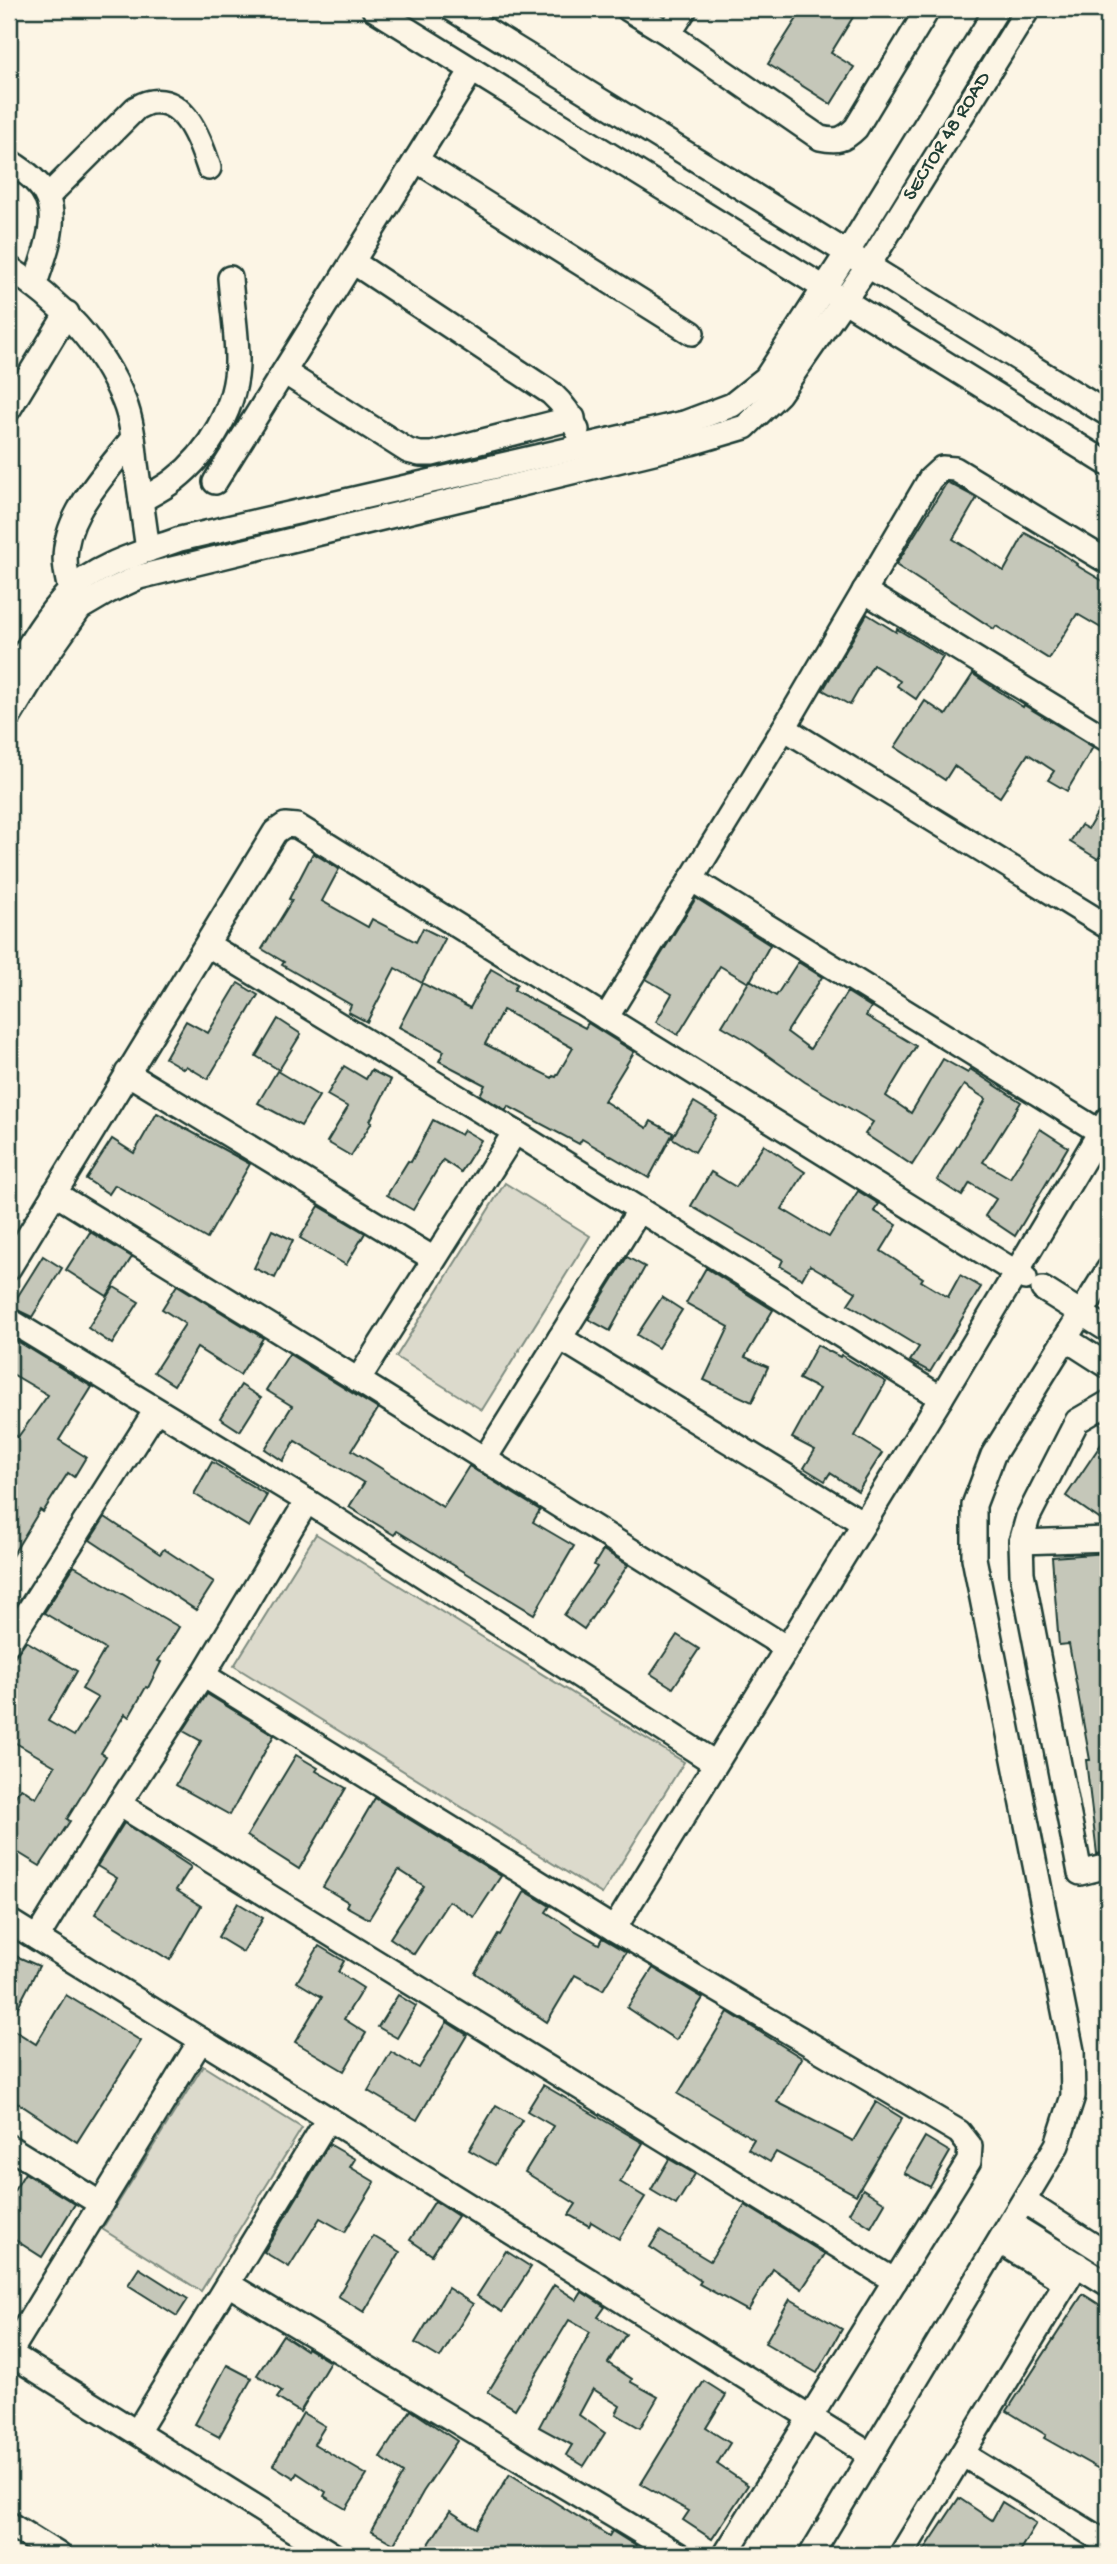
<svg xmlns="http://www.w3.org/2000/svg" width="1117" height="2564" font-family="'Gochi Hand',sans-serif">
  <rect width="100%" height="100%" fill="#fcf5e5"/>
  <filter id="ink" filterUnits="userSpaceOnUse"><feTurbulence type="fractalNoise" baseFrequency=".0143" numOctaves="2"/><feDisplacementMap in="SourceGraphic" scale="14" xChannelSelector="R" yChannelSelector="G"/><feConvolveMatrix kernelMatrix="1 2 1 2 8 2 1 2 1" color-interpolation-filters="sRGB"/></filter>
  <g filter="url(#ink)">
    <g fill="#dcdacc" stroke="#7e8c80" stroke-width="2">
      <path d="M505,1183L590,1236L482,1410L396,1357Z"/>
      <path d="M316,1534L684,1762L602,1894L234,1666Z"/>
      <path d="M203,2066L302,2128L201,2291L102,2229Z"/>
    </g>
    <g fill="#c5c7b9" stroke="#1f3d34" stroke-width="2" fill-rule="evenodd">
      <path d="M803,9H858L831,53L854,67L831,104L768,64Z"/>
      <path d="M947,482L977,498L953,539L1004,571L1025,533L1057,550L1077,564L1076,565L1108,584V632L1077,614L1049,659L996,626L994,629L896,565Z"/>
      <path d="M867,614L896,632L897,629L943,657L916,699L897,686L900,681L873,665L850,705L823,690Z"/>
      <path d="M973,674L1023,707L1024,705L1093,747L1067,791L1048,780L1054,771L1028,754L1000,797L954,766L945,780L895,747L925,701L946,715Z"/>
      <path d="M1108,794V844L1098,859L1070,842L1081,825L1088,829Z"/>
      <path d="M313,853L339,869L322,901L368,927L372,919L416,942L423,928L445,939L422,983L395,968L367,1022L348,1012L351,1005L282,965L284,962L262,949L292,900L289,899Z"/>
      <path d="M696,898L770,945L749,983L720,966L678,1035L656,1022L672,994L646,979Z"/>
      <path d="M798,962L822,977L787,1032L810,1049L847,992L871,1007L866,1016L916,1046L886,1096L911,1113L943,1059L968,1073L970,1069L1021,1102L983,1162L1010,1178L1040,1129L1068,1147L1015,1236L985,1216L996,1199L970,1183L962,1196L937,1180L986,1099L964,1085L912,1165L865,1134L873,1122L805,1082L746,1040L722,1026L750,980L776,996Z"/>
      <path d="M491,969L517,984L514,990L585,1028L588,1023L634,1052L604,1101L647,1128L651,1121L673,1133L649,1178L582,1139L579,1144L508,1106L506,1110L480,1095L485,1085L439,1061L444,1051L399,1027L422,983L470,1008ZM503,1010L573,1048L556,1077L553,1076L552,1078L485,1044Z"/>
      <path d="M238,983L258,995L208,1079L186,1066L184,1069L165,1058L186,1021L208,1033Z"/>
      <path d="M278,1019L301,1034L279,1070L256,1056Z"/>
      <path d="M344,1066L366,1079L371,1070L391,1080L370,1121L372,1122L351,1156L327,1142L348,1107L327,1095Z"/>
      <path d="M277,1071L319,1096L301,1126L258,1103Z"/>
      <path d="M694,1102L717,1116L695,1152L672,1138Z"/>
      <path d="M157,1113L250,1164L207,1239L115,1185L109,1194L86,1179L112,1139L134,1153Z"/>
      <path d="M433,1120L461,1135L464,1130L481,1140L461,1172L443,1160L413,1210L387,1195L408,1161L411,1162Z"/>
      <path d="M764,1145L805,1172L782,1209L829,1237L858,1191L879,1204L874,1211L897,1225L881,1251L923,1278L921,1281L948,1297L960,1275L981,1287L930,1372L910,1361L919,1347L848,1304L856,1292L810,1265L802,1279L780,1266L783,1260L691,1206L711,1172L736,1187Z"/>
      <path d="M319,1206L365,1233L346,1265L300,1238Z"/>
      <path d="M272,1230L293,1240L275,1278L254,1268Z"/>
      <path d="M90,1232L132,1257L107,1296L66,1270Z"/>
      <path d="M43,1256L62,1268L32,1317L11,1307Z"/>
      <path d="M627,1257L645,1267L610,1331L588,1319Z"/>
      <path d="M706,1268L773,1310L745,1357L768,1367L752,1402L704,1380L729,1327L686,1303Z"/>
      <path d="M177,1285L263,1338L240,1375L197,1348L174,1385L154,1372L185,1324L162,1309Z"/>
      <path d="M114,1287L139,1302L112,1344L88,1328Z"/>
      <path d="M662,1297L682,1310L658,1348L637,1335Z"/>
      <path d="M9,1336L92,1387L59,1440L86,1457L74,1477L68,1473L43,1512L40,1510L9,1561V1431L18,1437L48,1395L9,1372Z"/>
      <path d="M817,1345L840,1357L841,1355L886,1382L855,1436L882,1453L858,1491L830,1473L825,1481L804,1468L815,1450L792,1438L819,1389L799,1379Z"/>
      <path d="M289,1354L378,1409L352,1450L443,1507L469,1466L540,1510L533,1522L574,1546L534,1614L397,1531L394,1535L349,1507L364,1483L295,1441L283,1461L265,1449L292,1406L266,1390Z"/>
      <path d="M241,1385L261,1398L240,1431L220,1418Z"/>
      <path d="M1108,1434V1525L1066,1496Z"/>
      <path d="M212,1462L267,1495L249,1527L194,1494Z"/>
      <path d="M105,1517L160,1554L164,1549L214,1582L196,1610L90,1540Z"/>
      <path d="M603,1550L628,1565L584,1629L564,1615L597,1567L594,1565Z"/>
      <path d="M1108,1553V1741L1105,1742L1108,1770V1852L1097,1854L1086,1760H1090L1069,1644L1059,1645L1052,1557Z"/>
      <path d="M74,1566L179,1627L158,1661L161,1662L148,1688L146,1687L129,1717L125,1714L101,1753L106,1756L67,1819L70,1821L40,1866L9,1847V1806L21,1788L36,1798L55,1766L9,1739V1664L26,1641L77,1671L48,1721L74,1736L98,1698L82,1689L105,1649L44,1613Z"/>
      <path d="M677,1635L699,1649L673,1688L651,1674Z"/>
      <path d="M207,1694L274,1735L230,1815L176,1785L201,1741L183,1731Z"/>
      <path d="M296,1755L318,1768L316,1771L346,1788L299,1869L247,1836Z"/>
      <path d="M375,1798L501,1876L474,1917L449,1901L414,1954L390,1938L424,1886L399,1870L369,1919L346,1906L348,1902L323,1887Z"/>
      <path d="M124,1823L191,1867L176,1890L201,1906L170,1960L95,1914L117,1878L97,1866Z"/>
      <path d="M525,1891L550,1906L546,1912L569,1927L599,1944L602,1938L626,1952L603,1990L575,1975L547,2022L475,1973L498,1934L500,1935Z"/>
      <path d="M238,1903L263,1918L243,1952L218,1937Z"/>
      <path d="M319,1946L344,1961L338,1972L363,1988L344,2019L366,2033L344,2071L295,2042L322,1997L297,1982Z"/>
      <path d="M9,1953L39,1966L9,2024Z"/>
      <path d="M653,1968L703,1998L676,2040L627,2008Z"/>
      <path d="M66,1995L141,2041L77,2142L9,2097V2027L36,2044Z"/>
      <path d="M398,1995L416,2006L397,2038L378,2027Z"/>
      <path d="M728,2012L802,2058L777,2102L853,2141L876,2102L902,2118L856,2195L776,2152L770,2162L748,2149L754,2139L678,2094Z"/>
      <path d="M447,2022L467,2035L417,2120L368,2091L391,2052L419,2068Z"/>
      <path d="M543,2085L643,2143L620,2182L645,2197L619,2239L591,2222L589,2226L569,2215L576,2204L525,2172L553,2126L527,2111Z"/>
      <path d="M496,2105L522,2120L495,2165L469,2150Z"/>
      <path d="M925,2137L950,2152L930,2187L904,2173Z"/>
      <path d="M329,2144L355,2159L350,2167L375,2182L345,2232L320,2218L289,2267L264,2252Z"/>
      <path d="M669,2159L695,2174L676,2205L651,2190Z"/>
      <path d="M25,2173L75,2204L42,2257L9,2236V2199Z"/>
      <path d="M863,2189L885,2203L871,2227L849,2213Z"/>
      <path d="M435,2201L458,2216L432,2255L410,2240Z"/>
      <path d="M745,2205L825,2254L802,2289L773,2269L748,2311L699,2284L701,2281L650,2247L660,2231L710,2261Z"/>
      <path d="M373,2236L400,2252L364,2312L338,2296Z"/>
      <path d="M506,2251L531,2267L502,2312L477,2296Z"/>
      <path d="M139,2268L188,2299L177,2316L128,2285Z"/>
      <path d="M554,2285L577,2300L582,2292L605,2307L598,2317L626,2334L608,2363L632,2379L631,2382L658,2397L640,2428L616,2414L620,2406L593,2389L579,2415L605,2433L584,2466L566,2455L572,2445L539,2427L590,2332L569,2320L515,2409L488,2392Z"/>
      <path d="M448,2288L473,2304L440,2358L415,2343Z"/>
      <path d="M1083,2294L1108,2310V2327L1099,2341L1108,2347V2474L1044,2438L1046,2435L1007,2411Z"/>
      <path d="M790,2299L842,2329L817,2373L765,2343Z"/>
      <path d="M283,2335L306,2350L307,2348L330,2362L300,2412L277,2398L282,2391L257,2375Z"/>
      <path d="M227,2365L252,2378L219,2437L195,2424Z"/>
      <path d="M704,2381L726,2395L706,2428L730,2443L717,2464L748,2485L712,2539L683,2520L689,2511L641,2484Z"/>
      <path d="M411,2410L457,2441L423,2492L394,2544L371,2531L403,2473L380,2457Z"/>
      <path d="M303,2413L325,2426L314,2444L367,2475L346,2509L324,2496L326,2492L297,2473L294,2478L273,2465Z"/>
      <path d="M510,2474L609,2536L612,2531L636,2546L630,2555H422L450,2511L476,2528Z"/>
      <path d="M959,2498L992,2520L1002,2502L1036,2523L1017,2555H921Z"/>
    </g>
    <g fill="none" stroke-linecap="round" stroke-linejoin="round">
      <g stroke="#1f3d34" stroke-width="28">
        <g id="minor">
          <path d="M374,9L1108,464"/>
          <path d="M452,9L1108,414"/>
          <path d="M628,9L669,34L820,138C837,142 844,140 856,128L928,9"/>
          <path d="M669,34L685,9"/>
          <path d="M416,160L692,333"/>
          <path d="M9,161C17,167 28,173 35,181C66,209 45,251 35,284"/>
          <path d="M48,196L136,108C140,106 147,102 152,102C186,97 201,144 209,168"/>
          <path d="M353,262L551,393C563,404 571,414 577,430"/>
          <path d="M9,268C58,300 102,345 124,401C132,420 134,444 136,464C140,493 144,522 148,550"/>
          <path d="M284,372L408,451L420,454H432L573,418"/>
          <path d="M9,409L67,313"/>
          <path d="M215,482L472,70"/>
          <path d="M141,500C152,494 164,488 174,480C209,453 238,405 237,359C237,333 232,305 230,278"/>
          <path d="M864,591L1108,740"/>
          <path d="M76,600C69,590 68,582 66,570C58,520 104,476 133,438"/>
          <path d="M9,679C27,649 44,618 68,593C95,565 144,552 180,539L684,423L732,405L766,378L847,253L997,9"/>
          <path d="M9,717L46,656L80,608L109,591L139,577L691,443L745,427L779,394L868,266L1028,9"/>
          <path d="M784,728L1108,927"/>
          <path d="M691,879L1100,1132"/>
          <path d="M208,945L515,1132L941,1398"/>
          <path d="M606,1018L784,728L930,479L942,468L955,469L1108,562"/>
          <path d="M127,1073L434,1259"/>
          <path d="M54,1193L358,1380L787,1648"/>
          <path d="M9,1268L275,832L285,825L297,826L1025,1278"/>
          <path d="M1043,1289L1108,1330"/>
          <path d="M9,1320L307,1501L715,1763"/>
          <path d="M560,1338L863,1523"/>
          <path d="M1066,1339L1108,1366"/>
          <path d="M358,1380L515,1132"/>
          <path d="M1108,1403L1077,1421L1028,1517L1021,1542L1022,1573L1080,1873L1108,1866"/>
          <path d="M484,1460L639,1211"/>
          <path d="M1021,1542L1108,1539"/>
          <path d="M9,1642L156,1410"/>
          <path d="M203,1675L614,1929L959,2132L970,2146L969,2161L725,2555"/>
          <path d="M119,1804L895,2281"/>
          <path d="M9,1921L871,2455"/>
          <path d="M614,1929L941,1398L1108,1119"/>
          <path d="M37,1938L119,1804L203,1675L307,1501"/>
          <path d="M9,2147L101,2204"/>
          <path d="M1024,2201L1108,2255"/>
          <path d="M1011,2224L1108,2284"/>
          <path d="M1000,2242L1066,2282"/>
          <path d="M228,2284L679,2555"/>
          <path d="M9,2353L333,2555"/>
          <path d="M9,2354L201,2040"/>
          <path d="M137,2432L328,2119"/>
          <path d="M962,2454L1108,2544"/>
          <path d="M9,2524L59,2555"/>
          <path d="M811,2555L1057,2145L1073,2096L1072,2051L974,1558V1505L993,1455L1108,1270"/>
          <path d="M901,2555L1077,2264"/>
        </g>
      </g>
      <use href="#minor" stroke="#fcf5e5" stroke-width="23"/>
    </g>
  </g>
  <g text-anchor="middle" dominant-baseline="central" stroke-width="6" stroke-linejoin="round" paint-order="stroke">
    <g font-size="21" fill="#1f3d34" stroke="#fcf5e5">
      <text transform="translate(948 137) rotate(-58)">SECTOR 48 ROAD</text>
    </g>
  </g>
  <rect width="1117" height="2564" fill="none" stroke="#fcf5e5" stroke-width="35"/>
  <rect x="18" y="18" width="1082" height="2529" fill="none" stroke="#1f3d34" stroke-width="2.5" filter="url(#ink)"/>
</svg>
